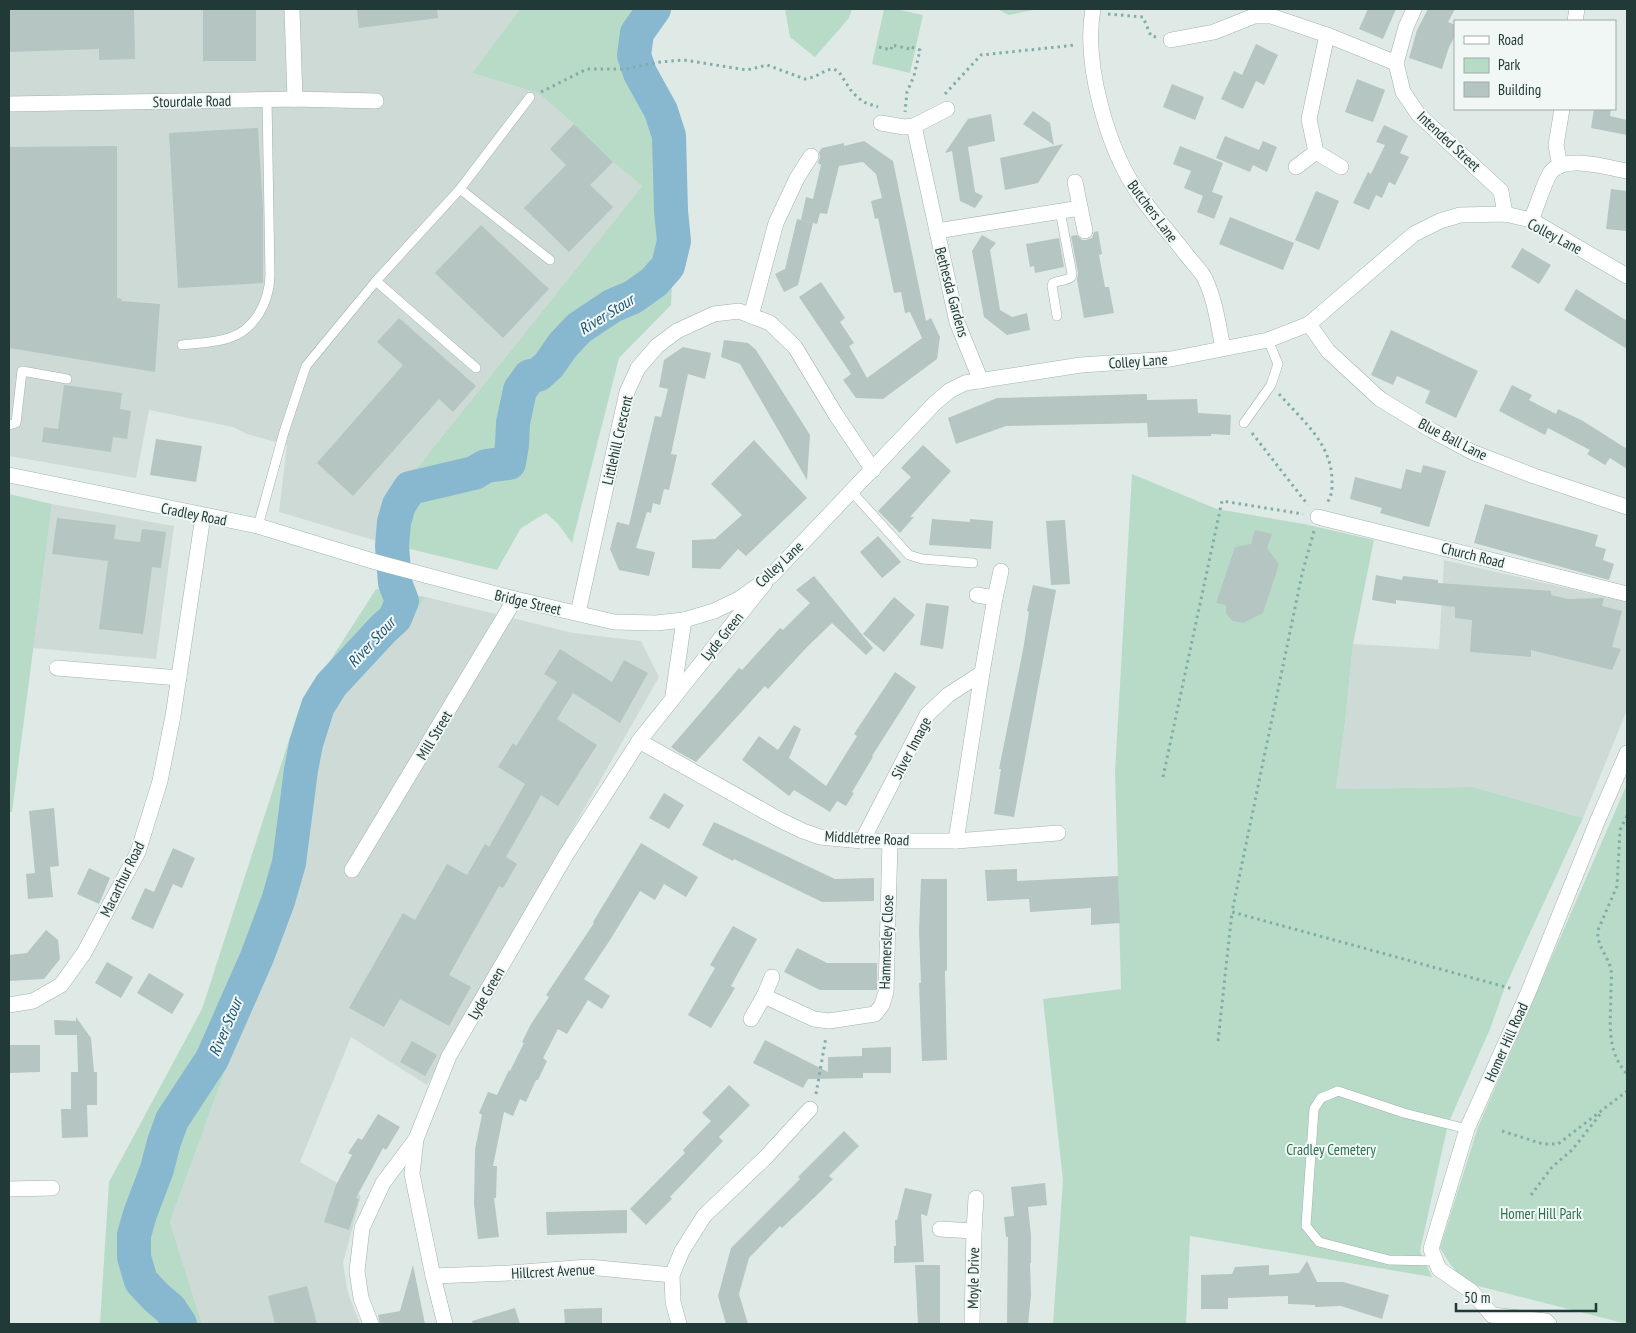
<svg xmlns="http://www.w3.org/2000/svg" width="1636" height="1333" font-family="'PT Sans Narrow',sans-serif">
  <rect width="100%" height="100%" fill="#dfeae7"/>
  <g fill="#cedad6">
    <path d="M9,9H520L472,73L538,93L574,124L613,162L642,186L389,503L377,541L279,512L287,445L247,434L233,427L149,410L136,478L9,456Z"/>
    <path d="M52,504L174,526L156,659L33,648Z"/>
    <path d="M1444,560L1627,602V710L1583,818L1473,787L1336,789L1345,723L1353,644L1439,649Z"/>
    <path d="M426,597L573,633L641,641L659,677L427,1085L351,1037L300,1162L361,1196L343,1263L348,1293L360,1324H202L170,1222L286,904L305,835L324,715Z"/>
  </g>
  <g fill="#b8dbc8">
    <path d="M520,9H656L637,33L634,55L640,73L661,111L669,136L671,211L674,241L671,305L619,358L572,543L558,524L546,513L521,528L497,570L377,541L389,503L642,186L613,162L574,124L538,93L472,73Z"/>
    <path d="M785,9H852L849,18L815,57L790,37Z"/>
    <path d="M884,9H895L923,15L910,73L872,64Z"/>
    <path d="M997,9H1038L1009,15Z"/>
    <path d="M1132,474L1217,509L1304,524L1374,540L1353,644L1345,723L1336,789L1473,787L1583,818L1505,987L1490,1029L1448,1124L1420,1251L1432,1277L1190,1236L1186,1324H1053L1063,1180L1043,999L1121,989L1115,772Z"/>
    <path d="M9,494L52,504L12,812H9Z"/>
    <path d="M376,589L426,597L324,715L305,835L286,904L170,1222L202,1324H100L109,1182L202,1009L299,709Z"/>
    <path d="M1627,784V1324L1466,1283L1450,1264L1440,1248L1478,1127Z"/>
  </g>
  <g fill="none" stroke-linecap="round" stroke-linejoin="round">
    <path stroke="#88b8cf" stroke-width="34" d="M180,1324L170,1309L156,1297L141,1281L134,1257V1235L140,1214L157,1169L164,1142L172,1120L212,1059L257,957L278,901L289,863L301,770L306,744L318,706L331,685L383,629L395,618L402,601L395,583L392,546L394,522L399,505L410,488L474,473L486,466L509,463L512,445L513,423L520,390L530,376L538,375L549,365L563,345L579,328L612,306L633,297L654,282L668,266L674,241L671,211L669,136L661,111L640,73L634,55L637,33L654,9"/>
  </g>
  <g fill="#b5c5c1">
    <path d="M9,9H134L135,59L99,60V49L9,52Z"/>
    <rect x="203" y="9" width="53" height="52"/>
    <path d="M357,9H437L438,18L359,28Z"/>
    <path d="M1368,9H1396L1383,39L1359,29Z"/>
    <path d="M1428,9H1455L1448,22L1455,25V36L1449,47L1442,69L1409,58L1417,30Z"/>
    <path d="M1256,44L1278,55L1264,85L1256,81L1243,109L1221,99L1234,71L1242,75Z"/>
    <path d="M1357,79L1385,90L1373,122L1345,112Z"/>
    <path d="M1172,84L1204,97L1195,120L1163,107Z"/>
    <path d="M1594,109H1611L1610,116L1627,120V135L1591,128Z"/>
    <path d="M1033,111L1050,123L1054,145L1023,124Z"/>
    <path d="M991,114L995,141L968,147L975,192L983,196L975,208L960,201L952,151L945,153L968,119Z"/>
    <path d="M574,124L613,162L590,185L613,207L569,252L524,208L566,165L550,149Z"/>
    <path d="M1384,125L1408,136L1400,153L1409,157L1395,185L1389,182L1382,198L1376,195L1369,210L1353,203L1368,172L1371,174L1385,145L1376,142Z"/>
    <path d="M258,128L263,209V283L178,288L169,133Z"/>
    <path d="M1225,136L1259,150L1263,141L1277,147L1267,172L1253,165L1250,172L1216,158Z"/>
    <path d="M864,141L893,161L926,321L931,318L940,337L937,359L883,399L856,398L843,380L851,374L799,297L821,282L845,318L840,322L854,343L849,346L867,378L922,338L910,312L905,313L901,292L894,293L878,218L875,219L871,201L882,198L876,174L863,162L839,166L827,214L820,213L817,224L801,220L806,197L813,199L821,165L818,163L820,157L819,152L822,148L844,143V146Z"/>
    <path d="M1063,144L1038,183L1005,190L1000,158Z"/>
    <path d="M117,146V298L122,299L121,301L160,304L155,372L9,348V147Z"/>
    <path d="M1180,146L1223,163L1212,192L1223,196L1214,219L1197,212L1203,196L1184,188L1191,171L1173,164Z"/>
    <path d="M1611,189L1627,191L1626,231L1606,229Z"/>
    <path d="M1316,191L1339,201L1319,250L1295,240Z"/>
    <path d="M1230,217L1294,243L1283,270L1219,244Z"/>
    <path d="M797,219L813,223L798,285L784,292L775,274L785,269Z"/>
    <path d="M481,225L549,289L503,338L435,273Z"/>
    <path d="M1098,231L1102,254L1099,255L1105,287H1109L1114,313L1084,318L1077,280L1078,273L1071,236L1077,235L1082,240H1086L1092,238L1094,232Z"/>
    <path d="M982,235L996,243L990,250L1000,310L1012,317L1027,313L1030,330L1007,335L984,317L972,251Z"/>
    <path d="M1059,238L1064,267L1035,273L1034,266L1030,267L1026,244Z"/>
    <path d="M1522,248L1551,265L1539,284L1511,267Z"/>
    <path d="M1576,289L1627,321V349L1564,310Z"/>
    <path d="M399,318L476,386L453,412L439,399L353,496L317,463L403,365L377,342Z"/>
    <path d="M1391,330L1478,371L1456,418L1425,403L1430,391L1397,376L1393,385L1371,375Z"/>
    <path d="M724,340L748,343L756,350L810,435L807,480L740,364L721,357Z"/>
    <path d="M683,347L711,353L705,379L688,374L671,454L677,455L669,490L664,489L660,505L653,503L651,513L647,512L636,548L655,552L649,576L619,570L610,549L617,522L629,525L655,416L661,417L668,389L659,387L664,360Z"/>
    <path d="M64,385L122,393L120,409L131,411L127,439L113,437L111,452L42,442L44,427L58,429Z"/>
    <path d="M1512,385L1532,395L1529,400L1556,414L1558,409L1583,421L1627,449V469L1610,458L1605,465L1587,454L1590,450L1548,428L1545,435L1499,411Z"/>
    <path d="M1147,394V400L1197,399L1198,413L1231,415L1230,435L1211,434V436L1148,437L1147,423L1006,426L956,444L948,418L997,398Z"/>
    <path d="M156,439L202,446L196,482L150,475Z"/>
    <path d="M754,440L807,498L746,556L738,549L720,569L692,568V540L715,539L742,515L711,484Z"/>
    <path d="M923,445L951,471L910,517H914L900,533L878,511L911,477L901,468Z"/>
    <path d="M1423,465L1446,471L1429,527L1380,513L1382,508L1350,499L1355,477L1401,489L1406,469L1421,473Z"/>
    <path d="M1485,504L1598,535L1595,546L1606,549L1603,560L1614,564L1609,580L1474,543Z"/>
    <path d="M57,518L116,525L114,539L140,542L142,529L166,532L161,568L152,567L143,634L99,629L108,561L52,554Z"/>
    <path d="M932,519L970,522V519L993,521L991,549L929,545Z"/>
    <path d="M1065,520L1070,584L1051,585L1046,521Z"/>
    <path d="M1255,530L1272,534L1267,548L1279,564L1263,613L1243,623L1233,621L1226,614V605L1216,603L1235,547L1251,544Z"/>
    <path d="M878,536L901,562L882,578L860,552Z"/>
    <path d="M1376,575L1402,580L1403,576L1438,580V583L1551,591V595L1568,599L1604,598L1602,606L1622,611L1612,647L1621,649L1612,670L1531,650V657L1470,652L1472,620L1455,618V607L1396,600V604L1372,600Z"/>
    <path d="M814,576L873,648L866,655L832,623L808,646L768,689L765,686L696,762L678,752L671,747L739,668L742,670L780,628L783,630L810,603L796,590Z"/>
    <path d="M1033,585L1056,590L1014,817L994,814L1001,769H999L1023,650L1029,612L1027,611Z"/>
    <path d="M894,597L915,615L884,652L863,634Z"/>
    <path d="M926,603L949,606L943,649L920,645Z"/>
    <path d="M560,649L612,682L624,660L648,673L620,723L573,693L557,719L597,745L558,806L541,795L506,857L517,864L503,888L499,886L449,975L471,987L449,1026L400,999L384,1027L349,1008L403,913L415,920L447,864L467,875L485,844L489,847L525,784L498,767L513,743L516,746L557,682L544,674Z"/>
    <path d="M895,672L916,687L872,756L873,757L852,792L854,793L846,806L837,801L830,812L794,790L789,796L742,760L759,736L778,750L794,725L801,729L789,758L826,786L857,736L854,734Z"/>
    <path d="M664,793L684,805L669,829L649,818Z"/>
    <path d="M54,808L59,866L50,867L53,897L28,899L26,874L35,873L29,811Z"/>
    <path d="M714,822L835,879L874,878V901L822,902L734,859L733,861L702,845Z"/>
    <path d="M641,843L698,877L686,897L664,884L655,900L640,891L610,940L584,979L610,996L602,1009L588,1000L567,1034L558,1029L543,1058L547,1061L538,1080H536L526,1102L520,1099L513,1116L504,1112L493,1166H497L496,1198H494L499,1237L478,1239L474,1204L475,1149L482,1115L479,1113L488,1092L497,1095L509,1070L510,1071L524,1043L522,1042L531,1024L549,997L546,995L594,923L593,922Z"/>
    <path d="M173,848L195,858L182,888L173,884L153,929L131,919L145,888L154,892Z"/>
    <path d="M89,868L110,878L99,904L77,894Z"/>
    <path d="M1017,869V881L1118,876L1120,923L1091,925V908L1030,912L1029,899L987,901L985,870Z"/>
    <path d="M921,879H947V970L945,971L947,1060L922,1061L919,983H921L919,931Z"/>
    <path d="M733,926L757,939L731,986L735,988L711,1028L688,1015L715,968L710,965Z"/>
    <path d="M46,930L58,940L60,959L44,979L9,981V955L27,953Z"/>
    <path d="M797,948L827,963H877V990H820L784,972Z"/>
    <path d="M107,962L133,977L121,998L95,983Z"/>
    <path d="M149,973L184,994L172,1014L137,993Z"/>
    <path d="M76,1017L91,1038L94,1072H97V1105H87L88,1137L62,1138L61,1109H71V1072H78L77,1035H55L54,1020L76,1021Z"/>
    <path d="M765,1040L828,1072V1057L862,1056V1048L891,1047V1073H863V1078L808,1079L803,1088L753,1063Z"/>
    <path d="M412,1041L437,1055L425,1076L400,1062Z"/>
    <path d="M9,1045H40V1072L9,1073Z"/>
    <path d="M729,1085L750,1105L719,1137L723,1141L670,1197L672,1199L646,1225L630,1209L685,1153L683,1150L711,1121L702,1113Z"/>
    <path d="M378,1114L400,1127L386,1150L383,1148L356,1198L359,1199L349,1230L324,1222L336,1185L352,1155L348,1153L358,1138L362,1140Z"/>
    <path d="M844,1131L859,1146L829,1176L833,1179L817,1195L782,1228L780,1226L749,1258L739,1294L748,1324H726L718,1296L731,1248L800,1179L798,1177Z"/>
    <path d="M1045,1183L1047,1205L1028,1207L1031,1235V1263H1030L1031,1295L1028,1324H1007L1008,1237H1006L1004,1217L1014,1216L1011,1187Z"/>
    <path d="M905,1188L932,1194L927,1216L921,1214L924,1262L894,1263V1246H896L895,1220H897Z"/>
    <path d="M627,1210V1233L547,1235L546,1212Z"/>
    <path d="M1307,1261L1317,1282H1343L1389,1295L1382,1319L1341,1306L1315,1307V1305L1288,1304V1296L1228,1298V1309H1201V1275L1232,1274L1235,1267L1269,1265V1275L1299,1273Z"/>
    <path d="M413,1265L425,1324H380L378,1315L400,1311Z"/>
    <path d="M915,1265H940V1324H918Z"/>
    <path d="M307,1286L317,1324H275L268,1296Z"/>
    <path d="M515,1308L520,1324H473L472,1321Z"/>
    <path d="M602,1308V1324H565L564,1309Z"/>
  </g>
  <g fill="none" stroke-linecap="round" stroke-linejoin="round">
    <g stroke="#a2b2af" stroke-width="10">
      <g id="service">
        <path d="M460,189L550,260"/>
        <path d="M376,281L476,368"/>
        <path d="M1057,316L1052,286L1053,283C1059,280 1066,281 1071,277L1072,274L1060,211"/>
        <path d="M182,345C197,343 214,343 229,338C255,330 269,302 270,276L267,99"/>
        <path d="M1244,423L1271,385L1278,364L1268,340"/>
        <path d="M9,425L16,423L22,371L67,379"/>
        <path d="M852,492L909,555L922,559L973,563"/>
        <path d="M258,526L284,432L306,366L376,281L460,189L530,97"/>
        <path d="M1436,1261L1389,1260L1319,1242L1306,1226L1314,1109L1321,1098L1338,1091L1404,1113L1467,1129"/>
      </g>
    </g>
    <g stroke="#a2b2af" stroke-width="16">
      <g id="minor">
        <path d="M292,9L295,99"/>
        <path d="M1414,9L1406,27L1396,63L1403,92L1418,114L1501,191L1505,214"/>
        <path d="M1575,21L1577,9"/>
        <path d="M1327,35L1309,119L1316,152L1341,167"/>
        <path d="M1171,40L1214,32L1254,16H1271L1327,35L1396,63"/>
        <path d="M9,104L295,99L376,101"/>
        <path d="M947,109L914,126L957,322L981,381"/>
        <path d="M881,123L904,127L914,126"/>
        <path d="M1560,166L1556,145L1562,109"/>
        <path d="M1296,167L1316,152"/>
        <path d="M1075,182L1085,231"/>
        <path d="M1531,220C1536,210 1545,179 1551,172C1565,154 1608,168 1627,171"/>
        <path d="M937,231L1080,208"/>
        <path d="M751,316L776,223L797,178L811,156"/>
        <path d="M1309,324L1328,351L1380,399L1431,430L1472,452L1534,476L1627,507"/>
        <path d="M1318,517L1627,594"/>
        <path d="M977,595L995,598"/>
        <path d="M578,613L627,392L638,368L657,346L677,331L714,314L739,311L770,323L795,347L836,415L873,470"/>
        <path d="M57,668L179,678"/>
        <path d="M639,741L780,820L803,831L820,837L862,841H956L1058,833"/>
        <path d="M862,841L927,715L948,695L982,673L995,598L1001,571"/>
        <path d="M956,841L982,673"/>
        <path d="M352,870L515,599"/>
        <path d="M764,996L772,977"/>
        <path d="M9,1005L33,1001L61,985L84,953L138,852L160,781L173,716L203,516"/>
        <path d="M751,1019L764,996L814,1019L829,1021L875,1014L882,1005L886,992L890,841"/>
        <path d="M9,1189L52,1188"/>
        <path d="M940,1229L974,1231"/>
        <path d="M672,1275L673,1302L679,1324"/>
        <path d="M433,1276L510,1273L588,1267L672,1275L682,1251L704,1216L766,1157L810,1109"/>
        <path d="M1492,1315L1471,1291L1439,1269L1431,1249L1467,1129L1528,993L1597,822L1627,753"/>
        <path d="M1492,1315L1546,1321L1549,1324"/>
        <path d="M371,1324L361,1298L357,1271L362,1228L383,1183L416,1139"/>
        <path d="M972,1324L974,1231L976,1198"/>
      </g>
    </g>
    <g stroke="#a2b2af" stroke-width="16">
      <g id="tertiary">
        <path d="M1093,9C1083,64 1108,152 1141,197C1155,217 1171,235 1186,254C1191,261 1198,268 1203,275C1215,297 1218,324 1223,348"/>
        <path d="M673,695L684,620"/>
        <path d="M445,1324L433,1276L412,1174L416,1139L449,1056L566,855L639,741L765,583"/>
      </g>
    </g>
    <g stroke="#9fb6b1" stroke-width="16">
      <path id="secondary" d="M9,475L258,526L376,562L515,599L614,622L656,623L684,620L714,611L739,599L771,576L935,403L949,391L965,383L1081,365L1171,359L1268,340L1309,324L1414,234L1440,221L1460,215L1505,214L1531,220L1627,276"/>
    </g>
    <g stroke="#80ada7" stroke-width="3" stroke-dasharray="2.5 4" stroke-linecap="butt">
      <path d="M1108,14L1143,17L1151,36L1156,37"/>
      <path d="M879,47L891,50L892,45L910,49L911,47L920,50L914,76L907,92L905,112"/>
      <path d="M541,92L587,69H625L660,62L684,60L747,70L767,65L805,79L814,77L827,70L834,69L839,72L852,92L863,102L878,107"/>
      <path d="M945,94L981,55L1076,45"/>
      <path d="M1279,394C1303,421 1332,444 1332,481C1332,491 1332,495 1327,503"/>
      <path d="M1252,433L1308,505"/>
      <path d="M1314,531L1302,574L1232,912L1513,989"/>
      <path d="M1163,777L1222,501L1303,514"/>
      <path d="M1627,816L1620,830L1617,886L1598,930C1596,946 1608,955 1611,970C1612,976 1611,983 1611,989C1611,1019 1605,1050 1627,1074"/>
      <path d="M1218,1041L1232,912"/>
      <path d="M816,1094L826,1037"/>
      <path d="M1502,1131L1543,1144H1558L1627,1091"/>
      <path d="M1531,1195L1552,1167L1572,1150L1602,1112"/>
    </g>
    <use href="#service" stroke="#fff" stroke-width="9"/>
    <use href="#minor" stroke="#fff" stroke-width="15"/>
    <use href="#tertiary" stroke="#fff" stroke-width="15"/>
    <use href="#secondary" stroke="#fff" stroke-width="15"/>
  </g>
  <g text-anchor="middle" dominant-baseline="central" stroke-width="4" stroke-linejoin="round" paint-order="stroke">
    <g font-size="15" fill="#213a37" stroke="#f0f7f4">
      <text transform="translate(192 101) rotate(-1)">Stourdale Road</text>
      <text transform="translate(1449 141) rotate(43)">Intended Street</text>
      <text transform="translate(1153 211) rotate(53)">Butchers Lane</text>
      <text transform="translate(1555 236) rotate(28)">Colley Lane</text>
      <text transform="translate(952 292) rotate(75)">Bethesda Gardens</text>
      <text transform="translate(1138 361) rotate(-4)">Colley Lane</text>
      <text transform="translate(1453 439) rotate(27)">Blue Ball Lane</text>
      <text transform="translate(617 440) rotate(-77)">Littlehill Crescent</text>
      <text transform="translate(194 514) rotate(11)">Cradley Road</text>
      <text transform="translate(1473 555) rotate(14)">Church Road</text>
      <text transform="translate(779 564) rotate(-43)">Colley Lane</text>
      <text transform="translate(528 602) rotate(13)">Bridge Street</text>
      <text transform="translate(722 636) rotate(-51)">Lyde Green</text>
      <text transform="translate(434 735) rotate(-59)">Mill Street</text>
      <text transform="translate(911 748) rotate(-62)">Silver Innage</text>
      <text transform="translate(867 838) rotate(3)">Middletree Road</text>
      <text transform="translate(122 879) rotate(-64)">Macarthur Road</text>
      <text transform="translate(886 942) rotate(-88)">Hammersley Close</text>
      <text transform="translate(486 993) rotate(-60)">Lyde Green</text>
      <text transform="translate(1506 1042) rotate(-66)">Homer Hill Road</text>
      <text transform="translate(553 1271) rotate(-3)">Hillcrest Avenue</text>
      <text transform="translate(973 1278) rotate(-89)">Moyle Drive</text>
    </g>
    <g font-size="15" fill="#2c7052" stroke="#f0f7f4">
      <text x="1331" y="1149">Cradley Cemetery</text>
      <text x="1541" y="1213">Homer Hill Park</text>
    </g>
    <g font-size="16" font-style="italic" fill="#1d5674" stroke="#f0f7f4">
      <text transform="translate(606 314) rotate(-32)">River Stour</text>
      <text transform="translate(371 642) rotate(-47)">River Stour</text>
      <text transform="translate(225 1027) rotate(-67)">River Stour</text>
    </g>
  </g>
  <rect width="1636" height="1333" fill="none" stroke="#213a37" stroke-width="20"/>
  <rect x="1454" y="20" width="162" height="90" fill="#f0f7f4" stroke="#9daba8"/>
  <rect x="1464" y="36" width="25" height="8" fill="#ffffff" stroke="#9daba8"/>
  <text x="1498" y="45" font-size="15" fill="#213a37">Road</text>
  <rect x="1464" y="58" width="25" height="15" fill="#b8dbc8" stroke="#9daba8"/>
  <text x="1498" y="70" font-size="15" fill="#213a37">Park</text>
  <rect x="1464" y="82" width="25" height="15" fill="#b5c5c1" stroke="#9daba8"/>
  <text x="1498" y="95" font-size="15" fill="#213a37">Building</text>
  <path d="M1456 1303v8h140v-8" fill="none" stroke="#213a37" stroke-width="2.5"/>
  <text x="1464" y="1303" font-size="15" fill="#213a37" stroke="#f0f7f4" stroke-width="4" paint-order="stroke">50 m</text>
</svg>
